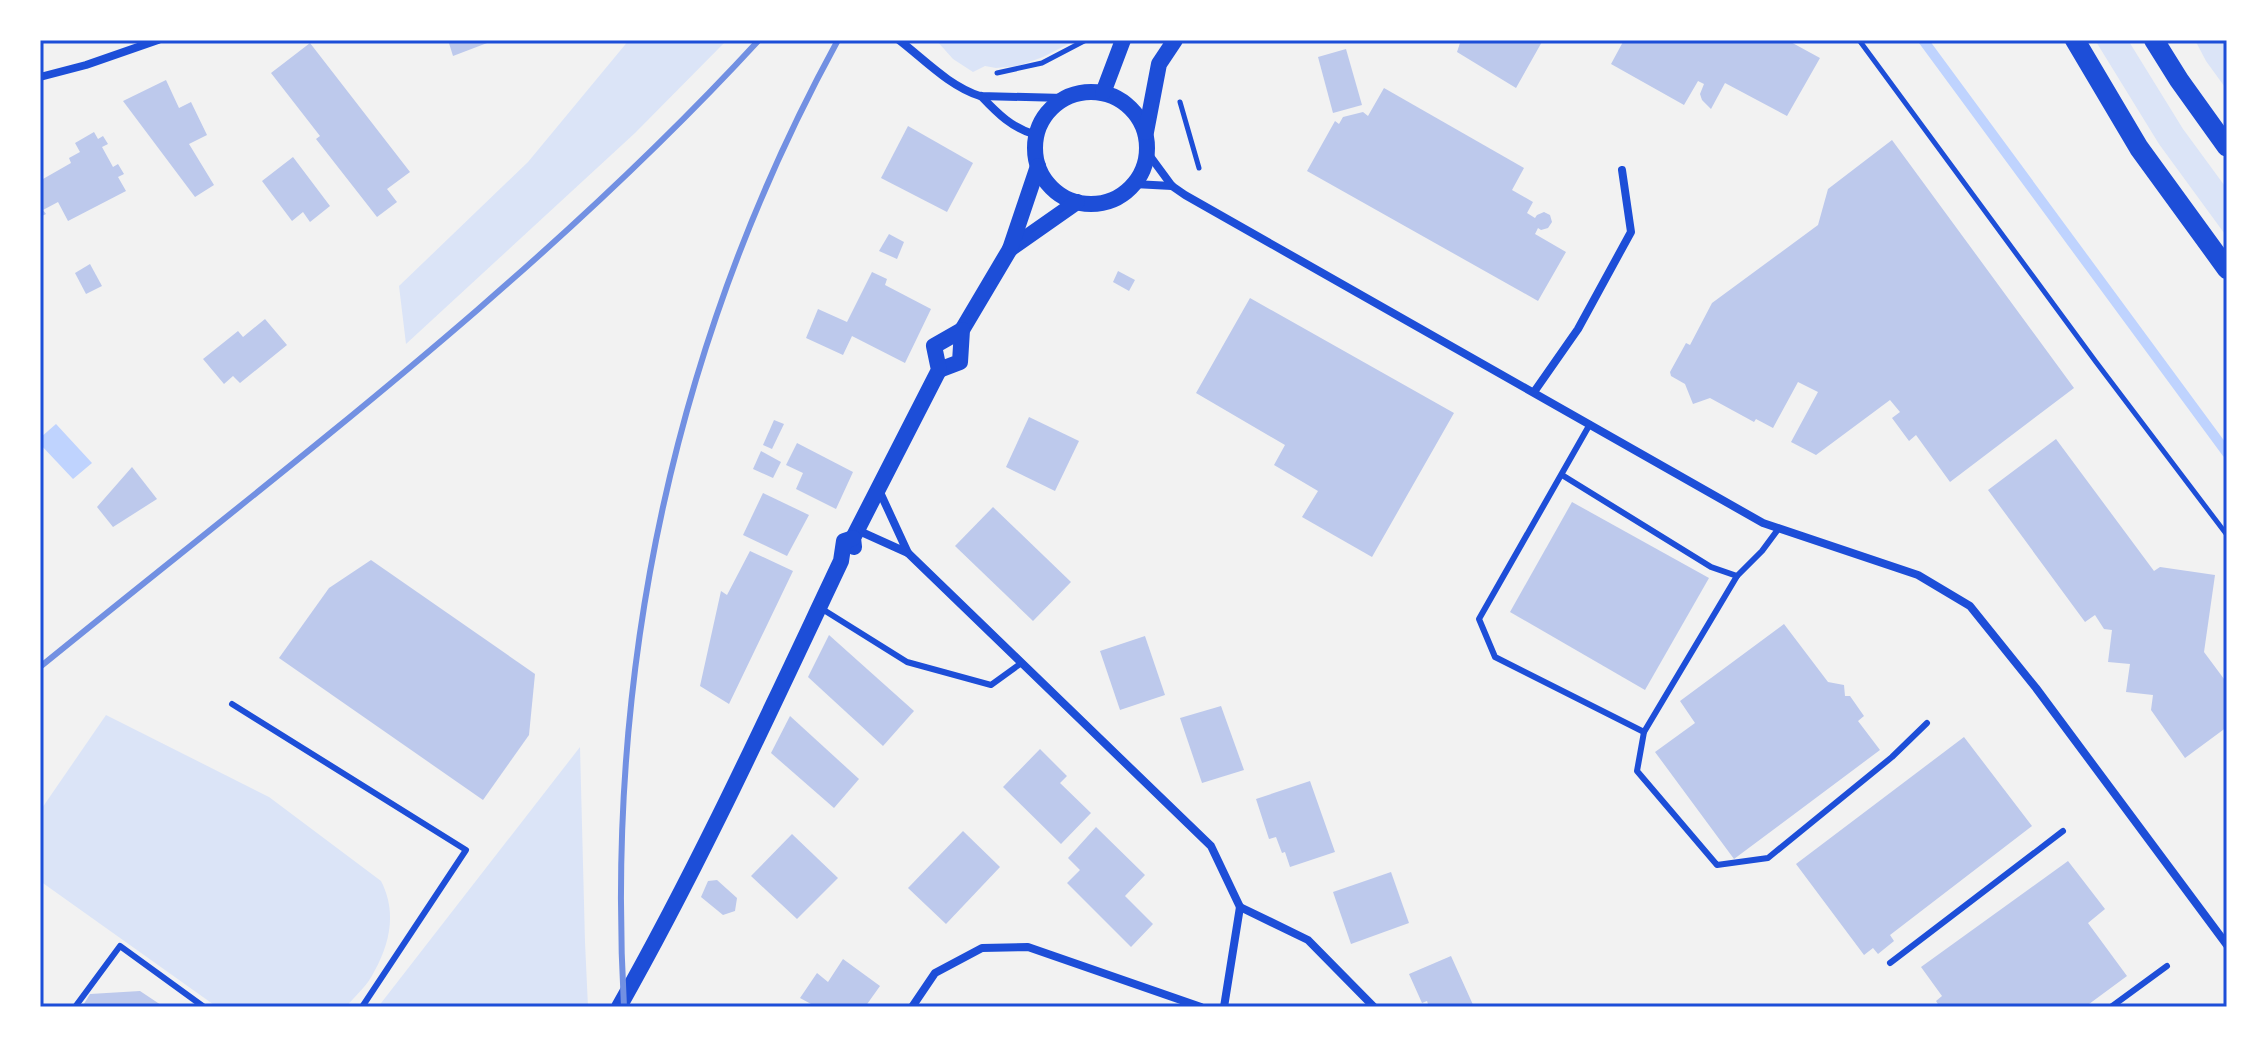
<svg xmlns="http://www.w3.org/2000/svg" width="2267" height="1047" font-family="Montserrat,sans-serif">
  <rect width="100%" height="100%" fill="#f2f2f2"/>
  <g fill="#dbe4f7">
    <path d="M629,40H727L635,133L406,344L399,286L528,162Z"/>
    <path d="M936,40H1076L1043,57L1018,66L996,68L985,66L973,72L953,59Z"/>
    <path d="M2095,40H2128L2183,129L2227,189V237L2159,144Z"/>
    <path d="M2195,40H2227V90L2206,61Z"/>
    <path d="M106,715L269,797L381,881C397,912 390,943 374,972C368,985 355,996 346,1007H217L40,881V811Z"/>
    <path d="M580,747L585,942L588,1007H378Z"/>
  </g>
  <path fill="#bfd3fe" d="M56,424L92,463L73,479L40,444V438Z"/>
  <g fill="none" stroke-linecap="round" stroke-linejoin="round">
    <path stroke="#bfd3fe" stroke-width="10" d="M1923,40L2227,453"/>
  </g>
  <g fill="#bdc9ec">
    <path d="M448,40H495L453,56Z"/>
    <path d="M1455,40H1543L1516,88L1457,52L1460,43Z"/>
    <path d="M1624,40H1787L1820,58L1787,116L1725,83L1711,109L1702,100L1700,94L1704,84L1698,81L1684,105L1611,64Z"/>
    <path d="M310,43L410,172L387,189L397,202L377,217L316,139L320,136L271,73Z"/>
    <path d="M1346,49L1362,105L1333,113L1318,57Z"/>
    <path d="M166,80L179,108L191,102L207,135L189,144L214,185L195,197L123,101Z"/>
    <path d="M1384,88L1524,168L1512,190L1533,202L1527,213L1535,218L1537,215L1544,212L1550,215L1552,222L1548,228L1541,230L1538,228L1535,234L1566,252L1538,301L1307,171L1335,121L1339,124L1343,117L1363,112L1368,116Z"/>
    <path d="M908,126L973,163L947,212L881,178Z"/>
    <path d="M94,132L98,139L103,136L108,144L102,147L113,167L118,164L124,174L118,177L126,191L68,221L58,202L43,210L46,214L40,217V173L43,179L71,163L69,158L80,152L75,143Z"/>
    <path d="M1892,140L2074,388L1950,482L1916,435L1909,441L1892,418L1900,412L1890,400L1816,455L1791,442L1818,392L1798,382L1773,428L1756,419L1754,422L1710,398L1693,404L1685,384L1671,376L1670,372L1686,343L1690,345L1712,303L1818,225L1828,189Z"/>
    <path d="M293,157L330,206L310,222L303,212L292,221L262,181Z"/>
    <path d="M889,234L904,242L897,259L879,251Z"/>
    <path d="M90,264L102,286L86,294L75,273Z"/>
    <path d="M1118,271L1135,280L1129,291L1113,282Z"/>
    <path d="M872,272L887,279L885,285L931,309L905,363L852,336L843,355L806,338L818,309L847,322Z"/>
    <path d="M1250,298L1454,413L1372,557L1302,517L1318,491L1274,465L1285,445L1196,393Z"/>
    <path d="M265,319L287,345L240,383L233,376L224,384L203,359L238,331L243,337Z"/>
    <path d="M1029,417L1079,441L1055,491L1006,467Z"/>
    <path d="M774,420L784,424L772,449L763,445Z"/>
    <path d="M2056,439L2154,571L2160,567L2215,575L2204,652L2227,683V727L2185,758L2151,710L2153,695L2126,692L2130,664L2108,662L2112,630L2104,629L2095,615L2085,622L1988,490Z"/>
    <path d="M797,443L853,472L836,509L796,489L803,473L786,465Z"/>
    <path d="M761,451L781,462L773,478L753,469Z"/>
    <path d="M132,467L157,499L113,527L97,507Z"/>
    <path d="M763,493L809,515L787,556L743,535Z"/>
    <path d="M1572,502L1709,578L1645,690L1510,612Z"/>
    <path d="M993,507L1071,582L1033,621L955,546Z"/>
    <path d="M750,551L793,571L729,704L700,686L721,591L727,595Z"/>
    <path d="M371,560L535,674L529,735L483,800L279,658L329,588Z"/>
    <path d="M1784,624L1828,682L1844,685L1845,696H1850L1864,716L1858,721L1880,750L1734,859L1655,752L1695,723L1680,701Z"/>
    <path d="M829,635L914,711L883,746L808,677Z"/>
    <path d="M1145,636L1165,695L1120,710L1100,651Z"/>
    <path d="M1221,706L1244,770L1202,783L1180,718Z"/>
    <path d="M790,716L859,779L834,808L771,753Z"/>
    <path d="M1964,737L2032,826L1890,935L1894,941L1878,954L1873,948L1864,955L1796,864Z"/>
    <path d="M1040,749L1067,776L1060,783L1091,813L1061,844L1003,787Z"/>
    <path d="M1310,781L1335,852L1290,867L1285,852L1282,853L1276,837L1269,839L1256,799Z"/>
    <path d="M1096,827L1145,875L1125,896L1153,924L1131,947L1067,883L1080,870L1068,858Z"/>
    <path d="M963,831L1000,867L946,924L908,888Z"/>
    <path d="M792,834L838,878L797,919L751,876Z"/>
    <path d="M2068,861L2105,909L2088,923L2127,976L2085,1007H1940L1936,1001L1942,996L1921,967Z"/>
    <path d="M1391,872L1409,923L1351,944L1333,892Z"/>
    <path d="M717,880L737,898L735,911L723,915L701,897L708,881Z"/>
    <path d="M1451,956L1474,1007H1429L1427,1001L1422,1003L1409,974Z"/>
    <path d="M843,959L880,986L865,1007H809L811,1004L800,998L817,973L828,982Z"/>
    <path d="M140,991L164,1007H82L90,994Z"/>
  </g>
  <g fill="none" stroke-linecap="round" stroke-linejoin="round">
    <g stroke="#1d4ed8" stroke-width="5">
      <path d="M1859,40L2096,362L2227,535"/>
      <path d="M997,73L1042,63L1086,40"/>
      <path d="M1180,102L1199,168"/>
    </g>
    <g stroke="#1d4ed8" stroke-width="6">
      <path d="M1590,424L1479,619L1495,657L1644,732"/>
      <path d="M1562,475L1711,567L1737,576"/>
      <path d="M1779,528L1762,551L1737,576L1644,732L1637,771L1717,865L1768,858L1892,757L1927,723"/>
      <path d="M819,607L907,662L991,685L1020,664"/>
      <path d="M232,704L466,850L362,1007"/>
      <path d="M1890,963L2063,831"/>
      <path d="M75,1007L120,946L204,1007"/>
      <path d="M2111,1007L2167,966"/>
    </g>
    <g stroke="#1d4ed8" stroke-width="8">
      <path d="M899,40C925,60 949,86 980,96L1064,98"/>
      <path d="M40,77L86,65L158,40"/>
      <path d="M981,96C998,114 1012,128 1036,135"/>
      <path d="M1147,152L1172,186L1185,195L1763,523L1918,575L1970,606L2036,688L2227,945"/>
      <path d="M1134,184L1172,186"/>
      <path d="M1534,392L1578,329L1631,232L1622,170"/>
      <path d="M857,530L908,553L878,488"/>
      <path d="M908,553L1211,846L1240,907L1308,940L1374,1007"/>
      <path d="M912,1007L935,973L982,948L1028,947L1201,1007"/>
      <path d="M1224,1007L1240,907"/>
    </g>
    <g stroke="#1d4ed8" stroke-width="16">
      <circle cx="1091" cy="148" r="56"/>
      <path d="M1103,93L1123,40"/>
      <path d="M1146,132L1159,64L1175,40"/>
      <path d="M1010,249L1077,202"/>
      <path d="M939,370L960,362L962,330L1010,249L1038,166"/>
      <path d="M854,547L853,538L939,370L934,346L962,330"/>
      <path d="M619,1007C701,862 770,711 841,561L844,541L853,538"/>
    </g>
    <g stroke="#1d4ed8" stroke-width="20">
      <path d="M2075,40L2139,148L2227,269"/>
      <path d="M2154,40L2179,80L2227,147"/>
    </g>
    <g stroke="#7290e2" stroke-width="6">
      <path d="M40,667C287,466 543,275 759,40"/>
      <path d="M624,1007C605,668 675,338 838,40"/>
    </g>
  </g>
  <rect width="2267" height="1047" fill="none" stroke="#ffffff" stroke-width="84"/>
  <rect x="42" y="42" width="2183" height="963" fill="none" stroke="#1d4ed8" stroke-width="3"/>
</svg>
